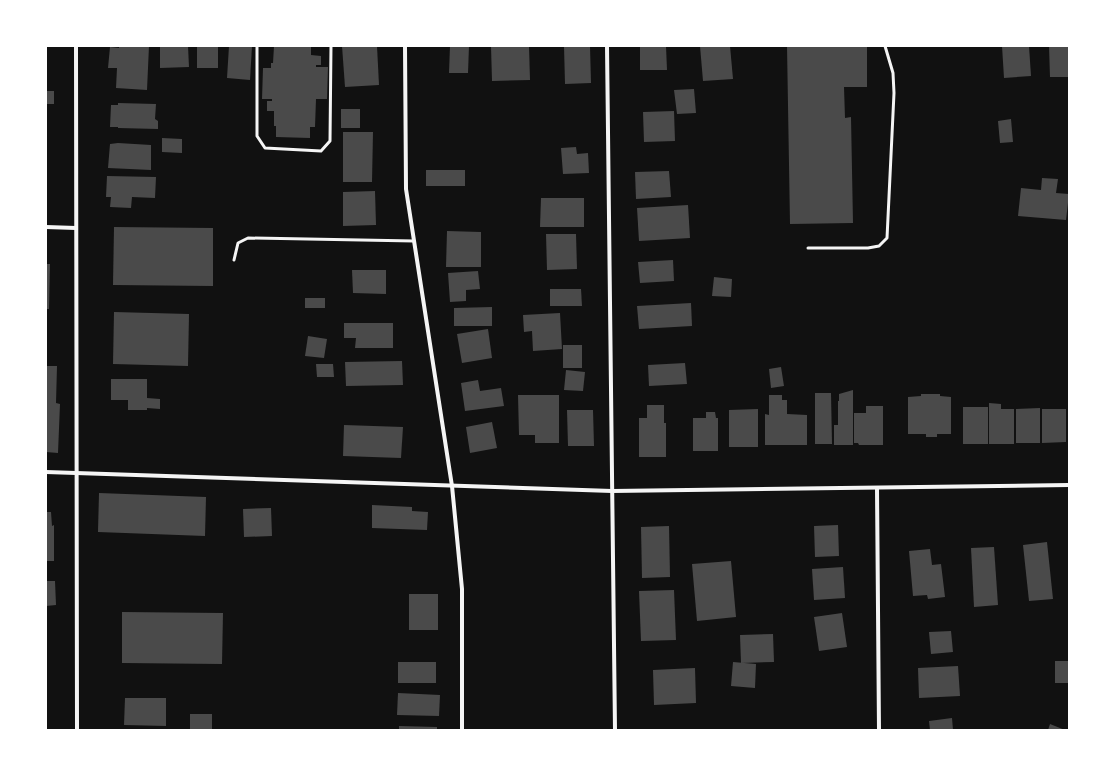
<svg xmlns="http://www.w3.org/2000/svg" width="1115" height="776" font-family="Manrope,sans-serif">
  <rect width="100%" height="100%" fill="#111"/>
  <g fill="#4a4a4a">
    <path d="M119,46H149L147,90L116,88L117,68H108L110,47L119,48Z"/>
    <path d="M160,46H188L189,67L160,68Z"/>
    <rect x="197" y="46" width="21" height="22"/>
    <path d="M229,46H252L250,80L227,78Z"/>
    <path d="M274,46H311V55L321,56V65H316V67H328L327,99H316L315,127H310V138L276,137V126H274V111H267V101H272V99H262L263,68H271V63H273Z"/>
    <path d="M342,46H377L379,85L345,87Z"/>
    <path d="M450,46H469L468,73H449Z"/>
    <path d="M491,46H529L530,80L492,81Z"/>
    <path d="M564,46H590L591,83L565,84Z"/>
    <path d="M640,46H666L667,70H640Z"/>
    <path d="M700,46H730L733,79L703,81Z"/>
    <path d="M787,46H867V87H844L845,118L851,117L853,223L790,224Z"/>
    <path d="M1002,46H1029L1031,76L1004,78Z"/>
    <path d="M1049,46H1069V77H1050Z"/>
    <path d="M694,89L696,113L677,114L674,90Z"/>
    <rect x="46" y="91" width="8" height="13"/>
    <path d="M118,103L156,104L155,119L158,121V129L118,128V127H110L111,105H118Z"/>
    <rect x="341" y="109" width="19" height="19"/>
    <path d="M674,111L675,141L644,142L643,112Z"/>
    <path d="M1011,119L1013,142L1000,143L998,121Z"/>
    <path d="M343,132H373L372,182H343Z"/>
    <path d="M162,138L182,139V153L162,152Z"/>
    <path d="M118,143L151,145V170L108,168L110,144Z"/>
    <path d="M576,147L577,154L588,153L589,173L563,174L561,148Z"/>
    <rect x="426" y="170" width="39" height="16"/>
    <path d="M669,171L671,197L636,199L635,172Z"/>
    <path d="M107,176L156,177L155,198L132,197L131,208L110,207L111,197H106Z"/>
    <path d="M1042,178L1058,179L1056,193L1069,194L1066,220L1018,216L1021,188L1041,190Z"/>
    <path d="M375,191L376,225L343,226V192Z"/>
    <path d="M541,198H584V227H540Z"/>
    <path d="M688,205L690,238L639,241L637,208Z"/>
    <path d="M114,227L213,228V286L113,285Z"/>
    <path d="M447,231L481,232V267H446Z"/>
    <path d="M546,234H576L577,269L547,270Z"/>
    <path d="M673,260L674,281L640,283L638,262Z"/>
    <path d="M46,264H50L49,309H46Z"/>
    <path d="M352,270H386V294L353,293Z"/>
    <path d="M478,271L480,289L466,290V301L450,302L448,273Z"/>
    <path d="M714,277L732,279L731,297L712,296Z"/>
    <path d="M550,289H581L582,306H550Z"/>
    <rect x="305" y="298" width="20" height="10"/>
    <path d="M691,303L692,326L639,329L637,306Z"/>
    <path d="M492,307V326H454V308Z"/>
    <path d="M114,312L189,314L188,366L113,364Z"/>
    <path d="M560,313L562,349L533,351L532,331L524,332L523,315Z"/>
    <path d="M344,323H393V348H355L356,338H344Z"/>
    <path d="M488,329L492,358L462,363L457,334Z"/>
    <path d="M308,336L327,339L324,358L305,356Z"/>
    <rect x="563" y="345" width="19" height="23"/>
    <path d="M402,361L403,385L346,386L345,362Z"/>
    <path d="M685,363L687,384L649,386L648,365Z"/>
    <path d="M316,364H333L334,377H317Z"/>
    <path d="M46,366H57L56,403L60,404L58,453L46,452Z"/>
    <path d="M781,367L784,386L771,388L769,369Z"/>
    <path d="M566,370L585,372L583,391L564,390Z"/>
    <path d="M111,379H147V398L160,399V409L147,408V410H128V400H111Z"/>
    <path d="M478,380L480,391L501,388L504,406L465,411L461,383Z"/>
    <path d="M853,390V445H834V425H838V401H839V394Z"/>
    <path d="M815,393H831L832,444H815Z"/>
    <path d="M921,394H940V396L951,397V434H937V437H926V434H908V397L921,396Z"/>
    <path d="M518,395H559V443H535V435H519Z"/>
    <path d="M769,395H782V400H787V414L807,415V445H765V414L769,415Z"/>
    <path d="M989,403L1001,404V409H1014V444H989Z"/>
    <path d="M647,405H664V423H666V457H639V418H647Z"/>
    <path d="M866,406H883V445H859L858,443H854V413H866Z"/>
    <rect x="963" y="407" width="25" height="37"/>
    <path d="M1040,408V443H1016V409Z"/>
    <path d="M758,409V447H729V410Z"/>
    <path d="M1042,409H1066V442L1042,443Z"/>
    <path d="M567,410H593L594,446H568Z"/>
    <path d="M706,412H715L716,418H718V451H693V418H706Z"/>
    <path d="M492,422L497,448L470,453L466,427Z"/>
    <path d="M344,425L403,427L401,458L343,456Z"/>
    <path d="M99,493L206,497L205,536L98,532Z"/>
    <path d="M372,505L412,507V511L428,512L427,530L372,528Z"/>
    <path d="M271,508L272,536L244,537L243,509Z"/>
    <path d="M46,512H51L52,526L54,525V561H46Z"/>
    <path d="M838,525L839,556L815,557L814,526Z"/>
    <path d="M669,526L670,577L642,578L641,527Z"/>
    <path d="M1047,542L1053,599L1029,601L1023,545Z"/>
    <path d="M994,547L998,605L974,607L971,548Z"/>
    <path d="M930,549L932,565L941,564L945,597L928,599L927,595L913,596L909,551Z"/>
    <path d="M731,561L736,617L697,621L692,564Z"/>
    <path d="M843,567L845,598L814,600L812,569Z"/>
    <path d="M46,581H55L56,605L46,606Z"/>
    <path d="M674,590L676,640L641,641L639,591Z"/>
    <rect x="409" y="594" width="29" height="36"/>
    <path d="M122,612L223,613L222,664L122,663Z"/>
    <path d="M842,613L847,647L819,651L814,617Z"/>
    <path d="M951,631L953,652L931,654L929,632Z"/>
    <path d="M773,634L774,662L741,663L740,635Z"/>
    <rect x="1055" y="661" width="14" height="22"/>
    <rect x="398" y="662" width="38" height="21"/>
    <path d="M733,662L756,664L755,688L731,686Z"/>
    <path d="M958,666L960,696L919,698L918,668Z"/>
    <path d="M695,668L696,703L654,705L653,670Z"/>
    <path d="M398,693L440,695L439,716L397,715Z"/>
    <path d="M125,698H166V726L124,725Z"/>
    <rect x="190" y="714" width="22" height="16"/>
    <path d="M952,718L953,730H930L929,721Z"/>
    <path d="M1050,724L1065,730H1048Z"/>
    <path d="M399,726L437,727V730H399Z"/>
  </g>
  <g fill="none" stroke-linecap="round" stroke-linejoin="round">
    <g stroke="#f5f5f5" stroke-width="3">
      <path d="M257,46V136L265,148L321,151L330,141L331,46"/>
      <path d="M808,248H868L879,246L887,238L894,93L893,73L885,46"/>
      <path d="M234,260L238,243L248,238L414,241"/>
    </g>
    <g stroke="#f5f5f5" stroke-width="4">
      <path d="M76,46L77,730"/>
      <path d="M405,46L406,189L452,486L462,589V730"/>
      <path d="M607,46L615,730"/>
      <path d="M46,227L76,228"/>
      <path d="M46,472L612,491L1069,485"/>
      <path d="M877,488L879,730"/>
    </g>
  </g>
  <rect width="1115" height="776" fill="none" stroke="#ffffff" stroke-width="94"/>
</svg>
